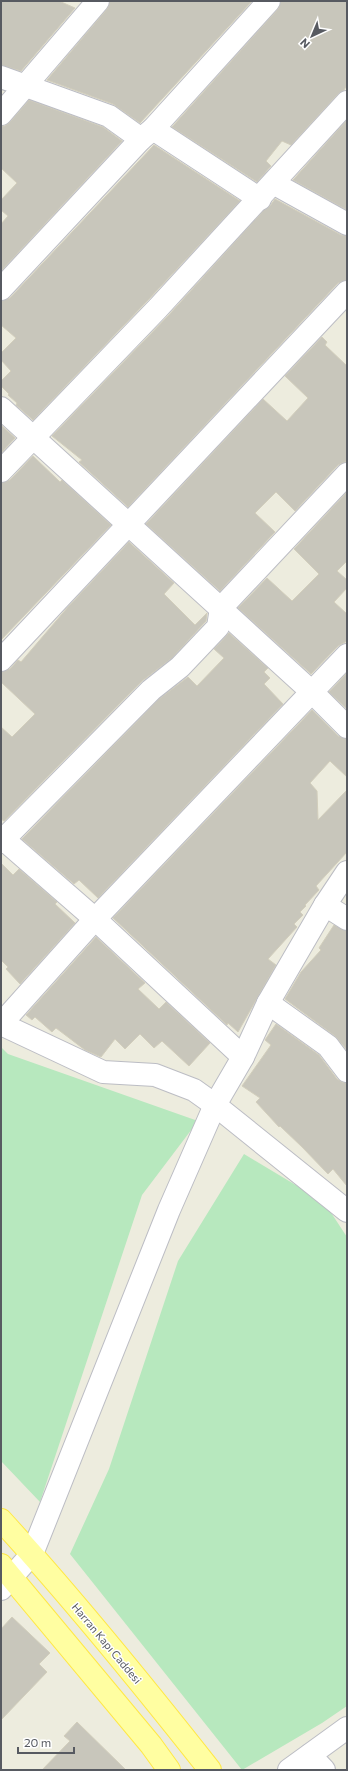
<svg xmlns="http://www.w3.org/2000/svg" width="348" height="1771" font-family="Commissioner,sans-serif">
  <rect width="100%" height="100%" fill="#edecde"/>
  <g fill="#b7e8be">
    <path d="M1,1047L8,1054L198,1121L142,1195L40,1502L1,1461Z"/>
    <path d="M244,1154L324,1202L347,1237V1706L322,1723L242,1770L70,1554L109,1469L178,1261Z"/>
  </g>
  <g fill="#c8c6bb" stroke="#d2cebc">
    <path d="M1,1H59L75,8L21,71L1,65Z"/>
    <path d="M110,1H252L140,123L113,104L47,80L107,9Z"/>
    <path d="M281,1H347V85L344,90L338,94L291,145L282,141L266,161L271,166L257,182L172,127L278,9Z"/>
    <path d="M29,100L103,127L122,141L1,271V224L8,216L1,210V200L17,183L1,168V126H5L10,122Z"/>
    <path d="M347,120V210L293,180Z"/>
    <path d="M154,145L240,201L149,299L33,420L16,405L17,403L8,395L9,394L1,386V381L11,371L1,360V353L16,338L1,325V301L10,298Z"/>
    <path d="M275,199L341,235L347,236V280L338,283L128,507L79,462L82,460L52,436L167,317L264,210L270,206Z"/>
    <path d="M322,337L327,342L325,345L347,366V461L338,465L295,511L276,492L255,513L275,532L220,591L146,524L263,399L287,421L308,398L285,376Z"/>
    <path d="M1,425L15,438L1,453Z"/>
    <path d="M33,456L60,482L62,480L111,525L1,640V483L10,480Z"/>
    <path d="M347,492V561L337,571L347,580V588L334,602L347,614V641L338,646L311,674L238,608L267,578L292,601L319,574L294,549Z"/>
    <path d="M129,542L174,583L164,594L195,625L207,613L206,621L172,658L142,681L4,821L1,819V727L12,737L35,714L1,682V672L10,669L18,660L21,662L68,607Z"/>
    <path d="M229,633L268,668L264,672L270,678L264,684L283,704L98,898L79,880L74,884L22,839L159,699L188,677L197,686L224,658L214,649Z"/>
    <path d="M347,673V709L329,692Z"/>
    <path d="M312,710L338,736L347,739V777L330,761L310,783L317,791L318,820L347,790V852L316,886L319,890L305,905L306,906L300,912L303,915L294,924L297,927L268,959L276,965L238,1032L228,1023L227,1025L113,918Z"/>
    <path d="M1,863L13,875L19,869L57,902L55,904L75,923L20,984L6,969L8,967L1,960Z"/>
    <path d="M334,925L347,931V1050L335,1036L285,999L301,972L321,950L319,948Z"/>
    <path d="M96,937L145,983L138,989L159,1009L166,1002L210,1043L189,1066L162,1041L154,1048L140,1034L125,1049L115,1039L101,1057L85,1050L56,1028L52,1032L35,1017L32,1020L26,1015Z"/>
    <path d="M276,1024L319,1055L337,1079L342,1082L347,1083V1186L333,1169L328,1174L302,1147L280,1126L279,1127L256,1102L260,1098L242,1086L271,1045L265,1040Z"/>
    <path d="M12,1617L50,1653L39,1664L47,1672L1,1720V1629Z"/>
    <path d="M77,1722L126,1770H42L70,1741L64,1736Z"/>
  </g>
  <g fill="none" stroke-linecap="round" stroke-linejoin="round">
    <g stroke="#bcbdc4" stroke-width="24">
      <g id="minor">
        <path d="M1,77L109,116L141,139"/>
        <path d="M1,114L98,1"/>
        <path d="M153,129L260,199"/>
        <path d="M273,183L347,224"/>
        <path d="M1,289L141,139L153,129L269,1"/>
        <path d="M1,408L312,692L347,727"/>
        <path d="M1,471L158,308L347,102"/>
        <path d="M1,660L347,292"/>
        <path d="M1,837L95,919L243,1057"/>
        <path d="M1,842L151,690L180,667L218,627L221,608L347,474"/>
        <path d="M325,905L347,919"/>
        <path d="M268,1003L328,1046L347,1071"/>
        <path d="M1,1024L95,919L347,655"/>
        <path d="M1,1024L103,1072L155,1075L194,1090L215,1105L347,1211"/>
        <path d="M1,1589L32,1554L169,1210L215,1105L243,1057L268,1003L325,905L347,872"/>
        <path d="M310,1755L324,1770"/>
        <path d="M289,1770L347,1728"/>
      </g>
    </g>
    <g stroke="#ffe845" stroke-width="24">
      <g id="major">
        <path d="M1,1520C74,1600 143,1685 210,1770"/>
        <path d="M1,1565L151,1745L169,1770"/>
      </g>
    </g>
    <use href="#minor" stroke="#fff" stroke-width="22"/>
    <use href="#major" stroke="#fffea1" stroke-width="22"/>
  </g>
  <g text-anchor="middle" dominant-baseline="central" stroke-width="3" stroke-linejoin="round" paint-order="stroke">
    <g font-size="11" fill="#575a61" stroke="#fff">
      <text transform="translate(107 1643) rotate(50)">Harran Kapı Caddesi</text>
    </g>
  </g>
  <rect width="348" height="1771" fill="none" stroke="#575a61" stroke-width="4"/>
  <g transform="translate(312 36) rotate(224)" stroke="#ffffff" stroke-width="3" paint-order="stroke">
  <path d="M0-3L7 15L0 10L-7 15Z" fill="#575a61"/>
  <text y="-6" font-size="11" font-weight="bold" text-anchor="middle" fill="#575a61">N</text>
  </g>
  <path d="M18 1747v6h56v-6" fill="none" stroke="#575a61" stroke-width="2"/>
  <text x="24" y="1747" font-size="12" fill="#575a61" stroke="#ffffff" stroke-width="3" paint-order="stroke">20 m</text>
</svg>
